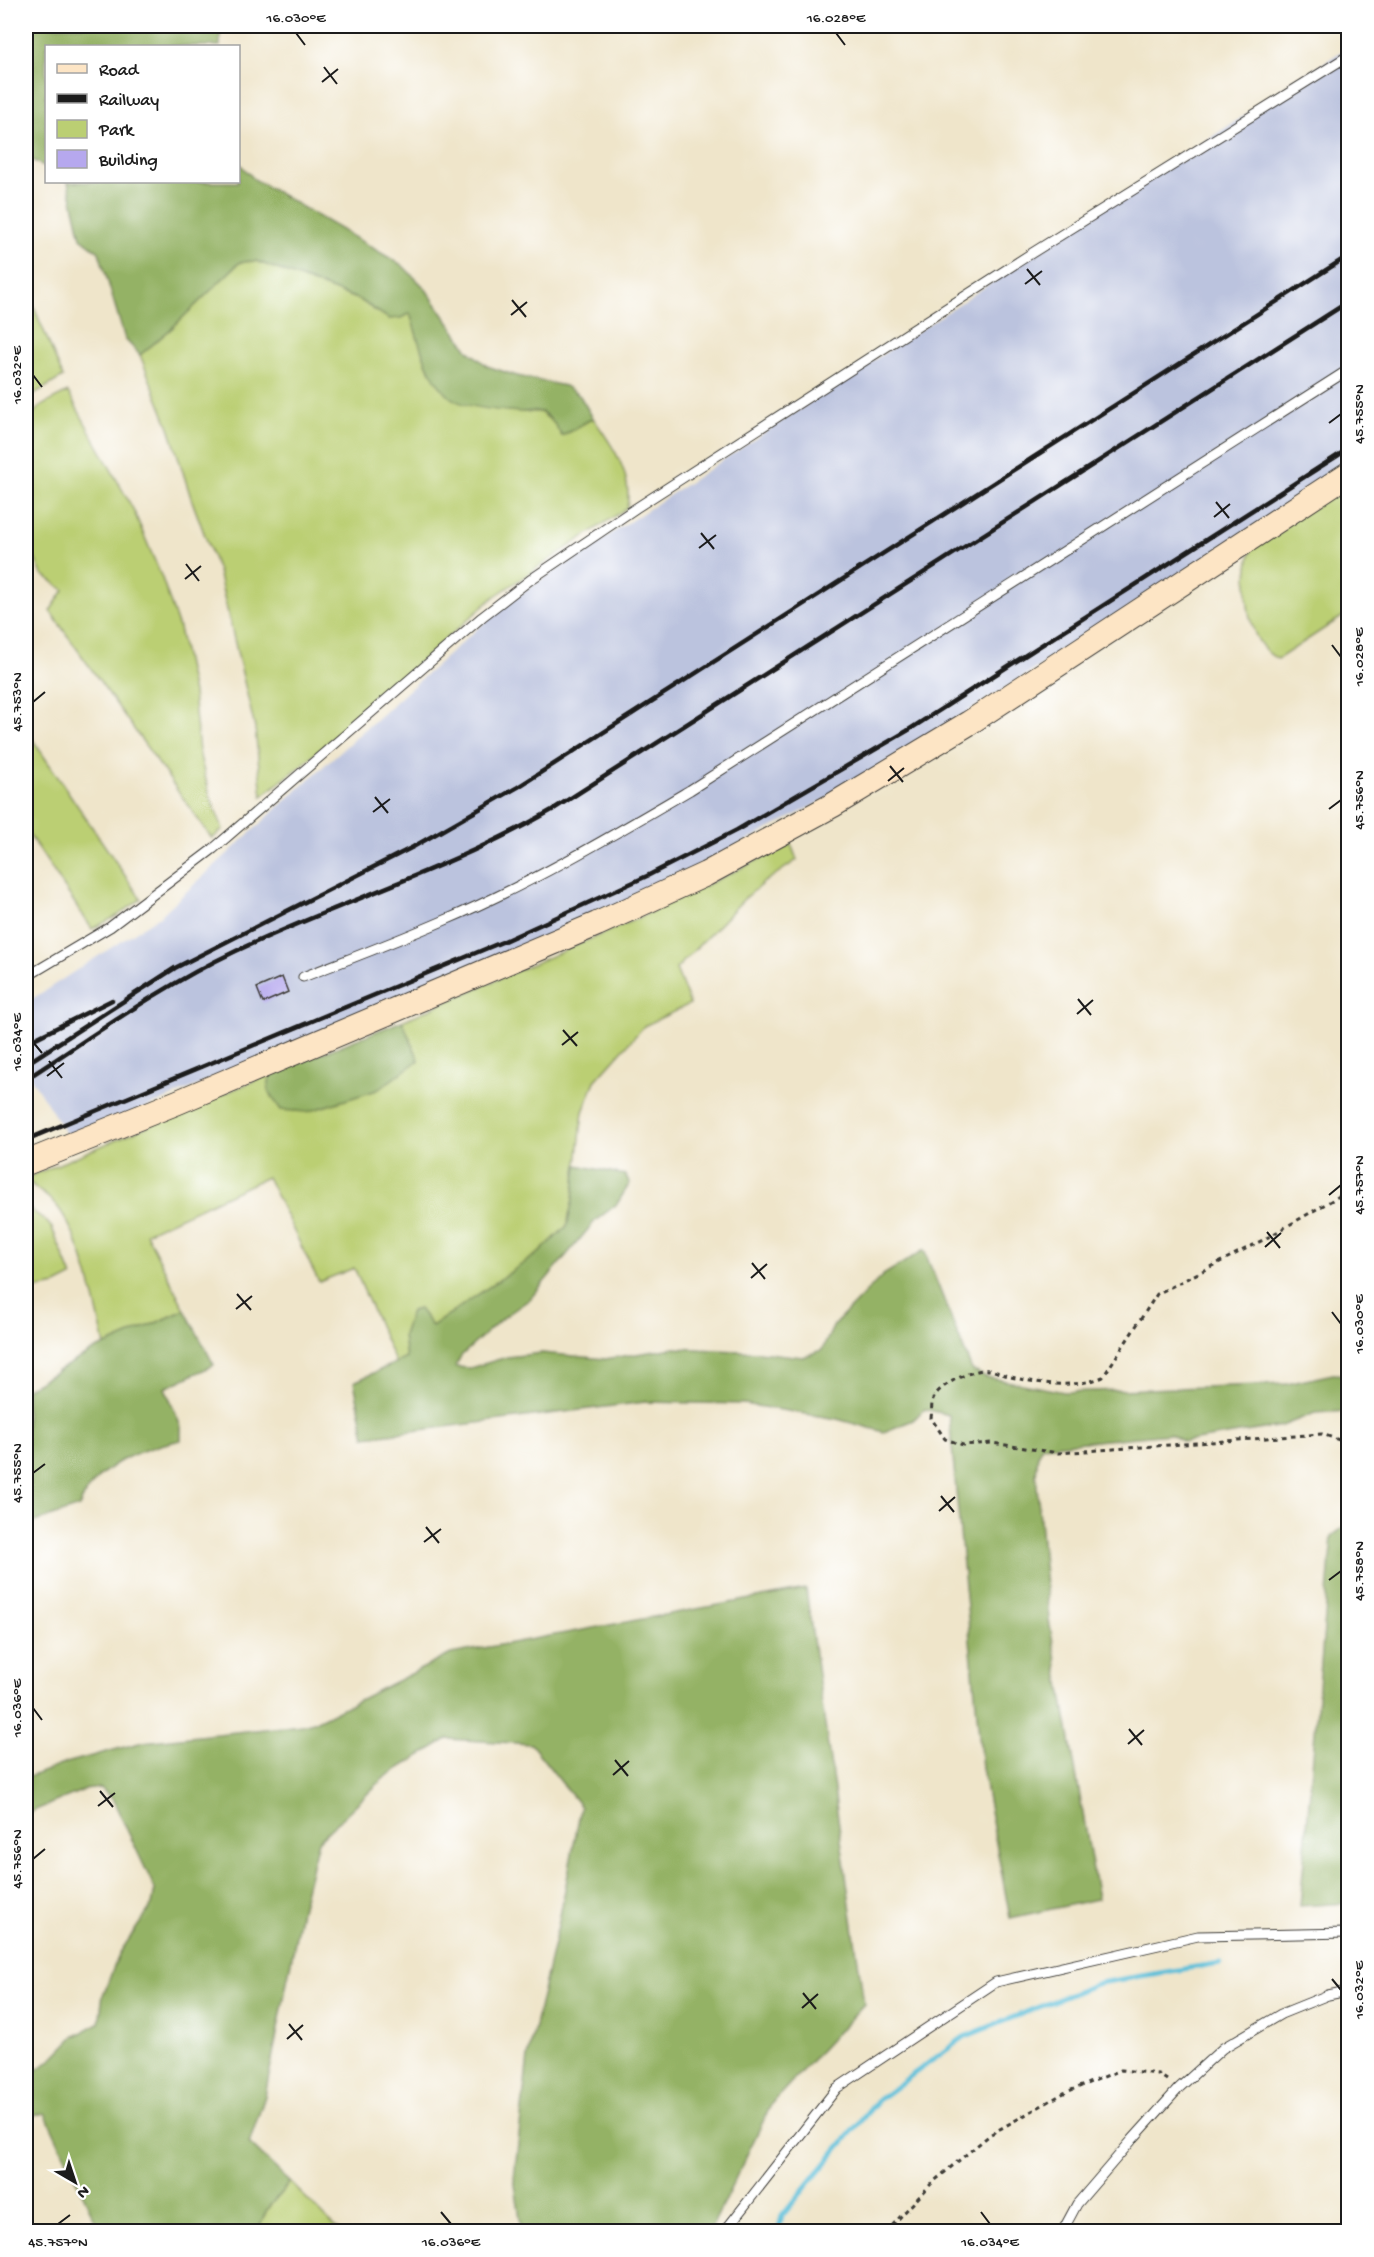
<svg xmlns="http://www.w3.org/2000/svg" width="1374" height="2257" font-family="'Gochi Hand',sans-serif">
  <rect width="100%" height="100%" fill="#fff"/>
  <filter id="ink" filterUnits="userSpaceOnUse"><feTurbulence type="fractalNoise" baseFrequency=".0167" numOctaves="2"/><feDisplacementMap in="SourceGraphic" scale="12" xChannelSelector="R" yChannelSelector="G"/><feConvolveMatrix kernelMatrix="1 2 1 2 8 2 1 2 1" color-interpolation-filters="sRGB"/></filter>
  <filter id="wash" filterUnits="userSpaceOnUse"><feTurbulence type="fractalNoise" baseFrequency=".008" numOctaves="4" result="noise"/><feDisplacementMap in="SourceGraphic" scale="24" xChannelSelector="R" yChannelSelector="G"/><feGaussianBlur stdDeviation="1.35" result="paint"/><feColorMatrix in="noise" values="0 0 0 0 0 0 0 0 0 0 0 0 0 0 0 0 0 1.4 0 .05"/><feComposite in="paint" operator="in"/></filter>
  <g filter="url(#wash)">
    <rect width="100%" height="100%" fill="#efe5ca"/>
    <path fill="#bbc3de" d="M1348,47V465L1015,682L830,797L641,896L70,1140L26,1070V1003L160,916L287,799L505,604Z"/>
    <g fill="#bbcf73" stroke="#6c7648" stroke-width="1.5">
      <path d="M256,261L360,300L377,312L410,313L428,367L522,412H540L555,424L562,436L593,418C612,445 633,473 627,508L495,596L302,765L262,796L255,728L218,571L191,498L169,427L140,355L172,328L240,262Z"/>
      <path d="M26,288L63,377L26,399Z"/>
      <path d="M68,392L133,509L162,578L179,628L193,693L199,752L210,796L223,829L212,839L50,611L64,590L42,574L26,540V423C35,406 51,401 68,392Z"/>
      <path d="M1348,483V613L1278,659C1243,643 1242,577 1253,545Z"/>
      <path d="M26,730L141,899L117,916L92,929L26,830Z"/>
      <path d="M791,844L797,860L763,883L743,900L676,969L690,1004L644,1026L595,1081L583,1112L573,1199L567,1226L540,1252L432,1326L419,1309L403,1335L406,1358L396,1364L354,1268L319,1282L267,1177L146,1233L185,1310L105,1346C96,1305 83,1239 57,1206C48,1195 33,1189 26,1178L270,1074L419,1060L402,1021L632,921Z"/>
      <path d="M26,1206L46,1221L52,1228L72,1277L56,1285L26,1291Z"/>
      <path d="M290,2182L339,2231L258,2232L267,2209Z"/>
    </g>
    <g fill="#94b265" stroke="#586740" stroke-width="1.5">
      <path d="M26,26H220V46H46V167L26,157Z"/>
      <path d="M239,163L254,179L402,265L425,288L468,350L487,366L517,376L565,386L580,396L593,418L562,436C557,428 551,417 541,412C536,410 528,412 522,412C504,411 463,408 450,397C426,376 419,342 410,313L401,318L389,319L360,300L256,261L240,262L172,328L140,355L125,339L99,252L81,238L68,182H238Z"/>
      <path d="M402,1021L419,1060L377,1090L307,1112L281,1110L268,1091L270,1074Z"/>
      <path d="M577,1165L625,1175L630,1183L617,1204L595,1221L530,1299L500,1320L461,1356L455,1367L470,1368L507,1357L542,1353L605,1359L674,1348L759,1352L803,1357L822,1350L834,1325L883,1275L924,1250L972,1370L986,1377L1064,1392L1287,1384L1333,1374L1348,1375V1411L1315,1413L1282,1426L1184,1442L1170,1434L1042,1446L1038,1454L1036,1475L1049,1620L1098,1899L1010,1918L982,1768L949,1415L925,1409L913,1420L884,1432L837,1419L744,1404L645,1402L365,1437L354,1382L406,1358L403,1335L411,1311L419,1309L432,1326L540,1252L567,1226L573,1199Z"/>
      <path d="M185,1310L214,1365L165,1388L181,1427V1440C140,1449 96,1464 79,1507L26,1525V1389L94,1350Z"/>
      <path d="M1348,1524V1903L1300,1906L1332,1536Z"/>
      <path d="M806,1589L864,2004L772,2103L710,2231H522L514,2178L528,2057L559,1921L581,1807L531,1744L447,1739L385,1777L318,1841L301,1910L265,2096L249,2143L290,2182L267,2209L258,2231H100L45,2113L26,2117V2076L49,2062L73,2037L99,2023L103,1995L119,1954L152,1905L155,1889L113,1800L101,1788L84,1790L26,1814V1778L66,1763L143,1742L302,1725L317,1721L451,1654Z"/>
    </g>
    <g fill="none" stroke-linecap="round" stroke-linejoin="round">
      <path stroke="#5bbfd9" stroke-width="5" d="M778,2232L782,2216L878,2100L964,2037L1099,1983L1220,1963"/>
    </g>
    <g id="blocks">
      <path fill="#b6a8ee" d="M282,977L288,992L263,1003L257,988Z"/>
    </g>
  </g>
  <g filter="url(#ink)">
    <use href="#blocks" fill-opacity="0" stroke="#3c3a36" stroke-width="1.5"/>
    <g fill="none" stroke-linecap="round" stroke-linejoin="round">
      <g stroke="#3c3a36" stroke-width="11">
        <g id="service">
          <path d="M26,977L110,927L213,849L482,617L530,580L636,508L1032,253L1348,56"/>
          <path d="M303,977C349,959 397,941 443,921C529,885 610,837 690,790L1348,370"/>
          <path d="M724,2232L837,2088L996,1982L1198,1936L1348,1933"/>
          <path d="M1062,2232L1077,2204L1132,2140L1179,2088L1223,2048L1281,2014L1328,1995L1348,1991"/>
        </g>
      </g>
      <g stroke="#3c3a36" stroke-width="26">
        <path id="secondary" d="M26,1163L178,1102L597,924L706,874L833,805L969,723L1348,474"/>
      </g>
      <g stroke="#3c3a36" stroke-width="3" stroke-dasharray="4.5 4.5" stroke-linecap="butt">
        <path d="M1348,1191L1263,1240L1157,1294L1103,1377C1073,1389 1042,1384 1011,1377C1004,1375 996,1371 989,1370C974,1368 938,1385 933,1399C931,1405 932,1412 931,1418L945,1439L963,1445L992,1443L1058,1453L1322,1434L1348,1443"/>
        <path d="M886,2232L933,2182L991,2134L1064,2093L1121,2070L1158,2074L1167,2080"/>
      </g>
      <use href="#service" stroke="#fff" stroke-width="9"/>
      <use href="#secondary" stroke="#fde5c5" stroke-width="24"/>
      <g stroke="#1c1c1c" stroke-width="4.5">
        <path d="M26,1043L112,1000"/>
        <path d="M26,1064L175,968L413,847L518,787L1348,256"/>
        <path d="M26,1079C94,1035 162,986 236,951C340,902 452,868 552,810L1348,302"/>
        <path d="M26,1140L502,942L647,876L737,830L907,731L1348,449"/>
      </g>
    </g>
  </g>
  <path fill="none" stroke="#1c1c1c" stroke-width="2" d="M296,33L305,45M836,33L845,45M324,67L337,84M322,82L338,69M1027,269L1040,285M1025,284L1042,271M512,300L526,317M511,315L527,302M33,375L42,387M1329,423L1341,414M1216,502L1229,518M1214,517L1230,504M701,533L714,549M699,548L716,535M186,564L199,581M185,579L201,566M1332,645L1341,657M33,702L45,692M890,766L903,782M888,781L904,768M375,797L388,813M1329,809L1341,800M373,812L390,799M1078,999L1091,1015M1077,1014L1093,1000M563,1030L577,1046M33,1042L42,1053M562,1045L578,1032M49,1061L62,1078M47,1076L64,1063M1329,1195L1341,1185M1267,1232L1280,1248M1265,1247L1281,1233M752,1263L765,1279M751,1278L767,1264M237,1294L251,1310M236,1309L252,1296M1332,1312L1341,1324M33,1473L45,1464M941,1496L954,1512M939,1511L955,1497M426,1527L439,1543M424,1542L441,1529M1329,1580L1341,1571M33,1708L42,1720M1129,1729L1142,1745M1128,1744L1144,1730M615,1760L628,1776M613,1775L629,1761M100,1791L113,1807M98,1806L115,1793M33,1859L45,1849M1332,1979L1341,1990M803,1993L816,2009M802,2008L818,1994M289,2024L302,2040M287,2039L303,2025M441,2212L451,2224M981,2212L990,2224M58,2224L70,2215"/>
  <rect width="1374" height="2257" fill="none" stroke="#fff" stroke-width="66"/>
  <rect x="45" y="45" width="195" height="138" fill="#ffffff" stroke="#a4a4a4" stroke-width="1.5"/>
  <rect x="57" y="64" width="30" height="9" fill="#fde5c5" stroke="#a4a4a4" stroke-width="1.5"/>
  <text x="99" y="75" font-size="18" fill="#1c1c1c">Road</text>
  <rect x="57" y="94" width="30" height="9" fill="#1c1c1c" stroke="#a4a4a4" stroke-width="1.5"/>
  <text x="99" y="105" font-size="18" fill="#1c1c1c">Railway</text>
  <rect x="57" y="120" width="30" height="18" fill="#bbcf73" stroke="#a4a4a4" stroke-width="1.5"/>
  <text x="99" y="135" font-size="18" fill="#1c1c1c">Park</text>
  <rect x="57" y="150" width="30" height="18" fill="#b6a8ee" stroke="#a4a4a4" stroke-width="1.5"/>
  <text x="99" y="165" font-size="18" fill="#1c1c1c">Building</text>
  <g transform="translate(75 2182) rotate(141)" stroke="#ffffff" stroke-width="4.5" paint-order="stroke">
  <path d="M0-4.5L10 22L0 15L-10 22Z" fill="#1c1c1c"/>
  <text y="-9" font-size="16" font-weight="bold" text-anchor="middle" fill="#1c1c1c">N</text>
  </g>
  <rect x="33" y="33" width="1308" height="2191" fill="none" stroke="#1c1c1c" stroke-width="2"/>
  <g font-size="15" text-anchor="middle" fill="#1c1c1c">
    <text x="296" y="22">16.030°E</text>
    <text x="836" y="22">16.028°E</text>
    <text transform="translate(16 375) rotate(-90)" y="5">16.032°E</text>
    <text transform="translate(1358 414) rotate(-90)" y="5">45.755°N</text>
    <text transform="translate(1358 657) rotate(-90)" y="5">16.028°E</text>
    <text transform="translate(16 702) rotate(-90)" y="5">45.753°N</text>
    <text transform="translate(1358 800) rotate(-90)" y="5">45.756°N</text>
    <text transform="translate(16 1042) rotate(-90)" y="5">16.034°E</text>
    <text transform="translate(1358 1185) rotate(-90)" y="5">45.757°N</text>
    <text transform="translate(1358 1324) rotate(-90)" y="5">16.030°E</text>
    <text transform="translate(16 1473) rotate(-90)" y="5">45.755°N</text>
    <text transform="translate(1358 1571) rotate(-90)" y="5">45.758°N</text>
    <text transform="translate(16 1708) rotate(-90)" y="5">16.036°E</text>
    <text transform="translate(16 1859) rotate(-90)" y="5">45.756°N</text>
    <text transform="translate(1358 1990) rotate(-90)" y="5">16.032°E</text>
    <text x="58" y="2246">45.757°N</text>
    <text x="451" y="2246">16.036°E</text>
    <text x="990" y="2246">16.034°E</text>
  </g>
</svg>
